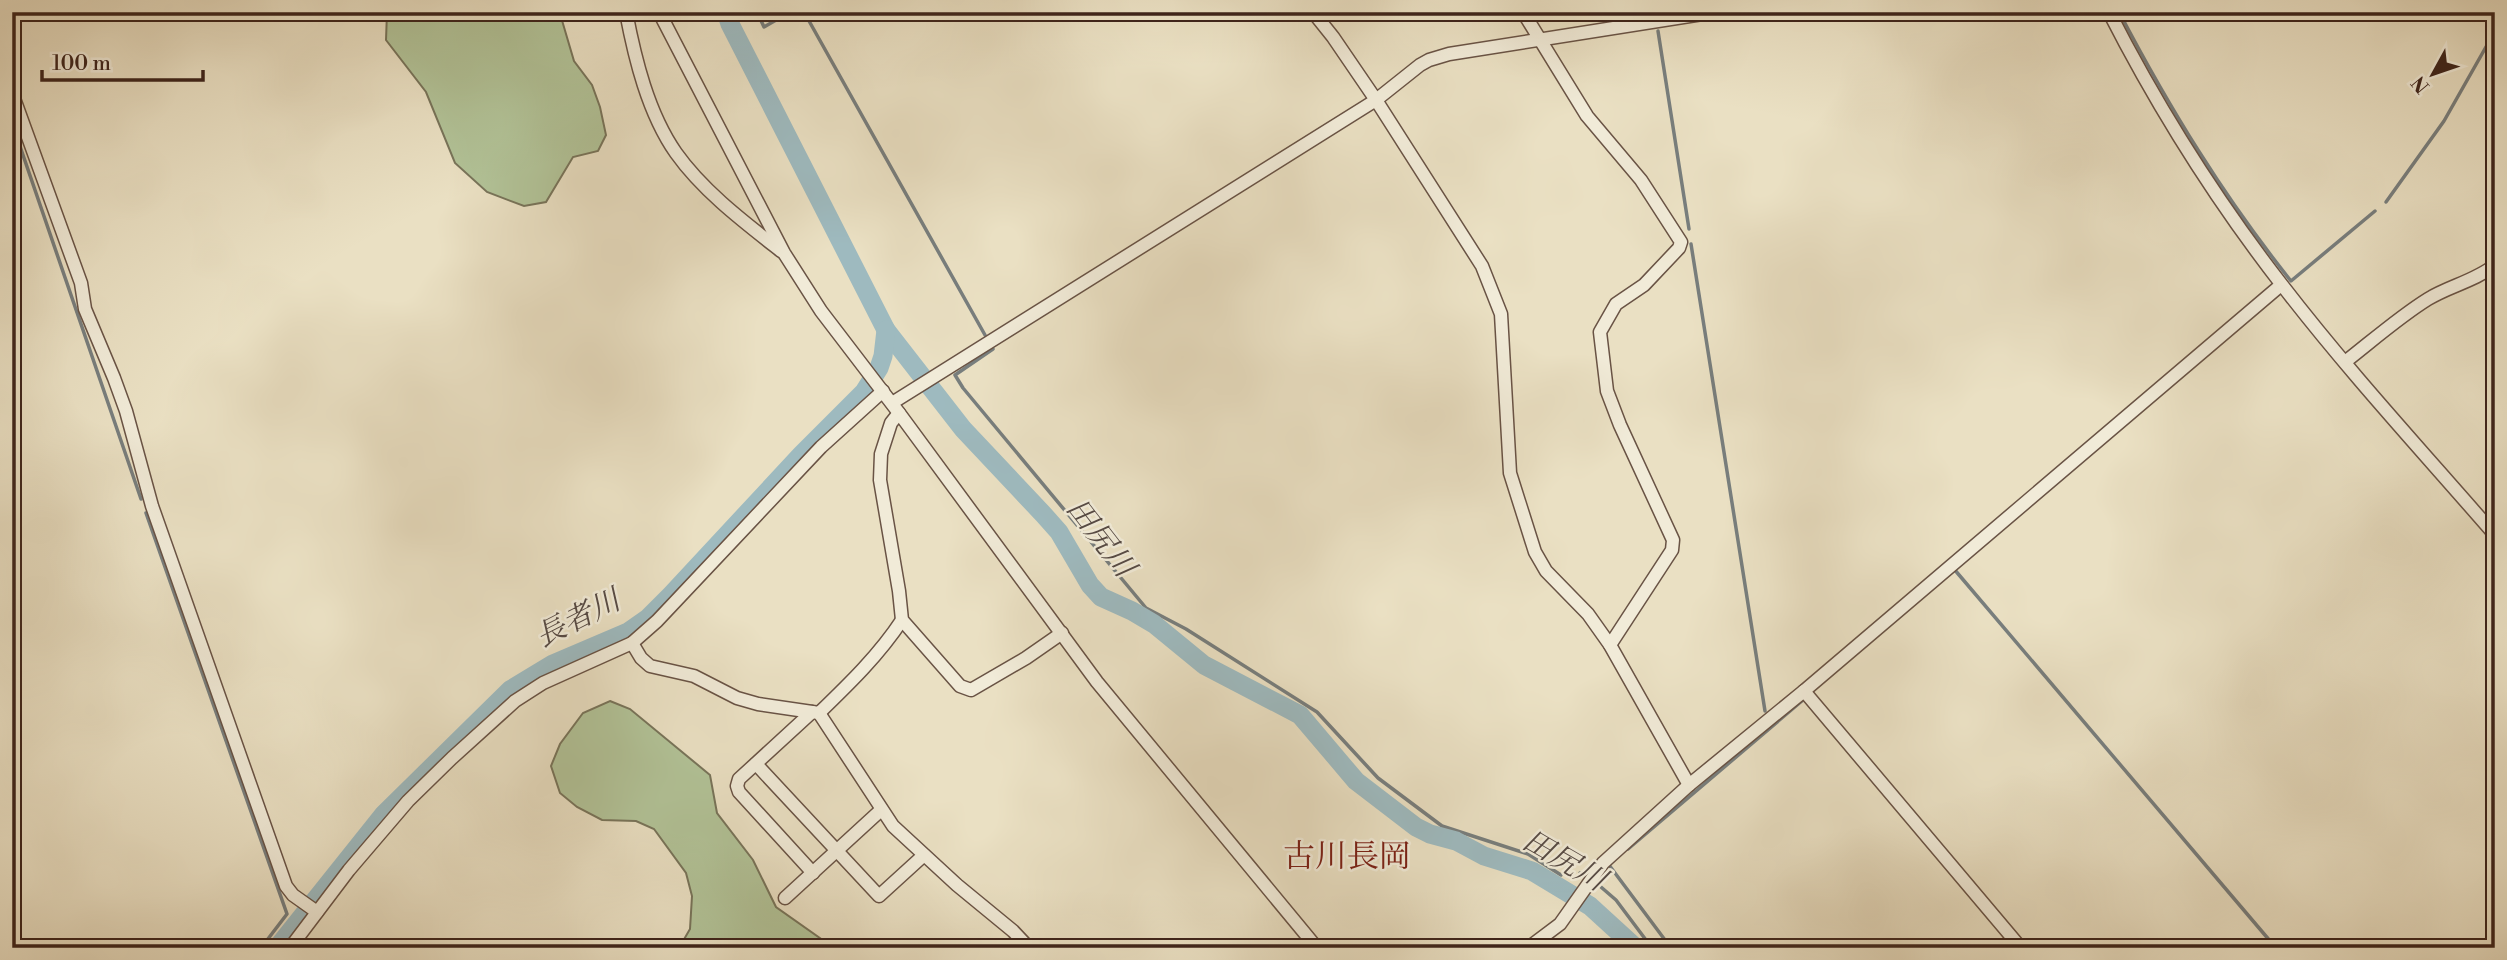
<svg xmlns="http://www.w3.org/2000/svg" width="2507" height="960" font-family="'Libre Bodoni','Noto Serif JP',serif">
  <rect width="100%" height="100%" fill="#eae0c3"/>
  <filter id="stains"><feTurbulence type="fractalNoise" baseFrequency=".00286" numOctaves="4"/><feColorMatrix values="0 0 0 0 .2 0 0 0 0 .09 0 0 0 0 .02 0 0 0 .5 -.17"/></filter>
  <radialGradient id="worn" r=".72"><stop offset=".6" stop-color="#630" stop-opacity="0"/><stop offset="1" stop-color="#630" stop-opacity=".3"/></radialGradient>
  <g fill="#b2c398" stroke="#78745a" stroke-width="2">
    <path d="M387,12H562L561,17L574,61L592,85L600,107L606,135L598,151L573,157L546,202L524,206L487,192L455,163L426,92L386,40Z"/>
    <path d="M610,701L630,709L710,775L717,813L753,860L776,907L834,948H679L690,929L692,896L686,873L654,829L636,821L602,820L577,807L560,793L551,766L560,744L583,713Z"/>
  </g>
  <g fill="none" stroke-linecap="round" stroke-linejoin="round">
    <g stroke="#787e7d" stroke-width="3.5">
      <path d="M757,12L764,27L790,12"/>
      <path d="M804,12L985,335"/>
      <path d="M1652,12V13"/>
      <path d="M2119,12C2170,109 2223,196 2291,281L2375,211"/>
      <path d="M1658,31L1689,229"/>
      <path d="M12,123L141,499"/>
      <path d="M2386,202L2444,121L2495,31"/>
      <path d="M1691,244L1765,711"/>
      <path d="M991,346L993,349L955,375L963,388L1146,608L1186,629L1317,712L1378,778L1442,826L1528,854L1561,875"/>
      <path d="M146,513L287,914L261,948"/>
      <path d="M1954,569L2276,948"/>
      <path d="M1628,849L1803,700"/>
      <path d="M1611,863L1609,865L1671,948"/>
      <path d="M1580,873L1585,876"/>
      <path d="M1594,881L1616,900L1652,948"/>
    </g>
    <g stroke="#9ebabf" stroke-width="19">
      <path d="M726,12L730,24L886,330L963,429L1043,514L1059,532L1090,585L1101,597L1132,611L1154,624L1204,665L1300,715L1356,781L1416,827L1430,834L1456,841L1484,856L1532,871L1590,906L1636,948"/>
      <path d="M277,948L384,814L510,690L553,664L628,632L648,618L671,595L801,455L864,392L879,368L883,356L886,330"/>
    </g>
    <g stroke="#695345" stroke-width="15">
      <g id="minor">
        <path d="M626,12C635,59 648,113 676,153C703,191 744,222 781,251"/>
        <path d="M659,12L784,253L821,311L899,413L1097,682L1317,948"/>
        <path d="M1313,12L1333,37L1376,100L1482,266L1501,314L1510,473L1535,552L1546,571L1588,614L1610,645L1689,785"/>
        <path d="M1523,12L1587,116L1641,180L1681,242L1679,248L1644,285L1616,304L1600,332L1607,391L1620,425L1673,540L1672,550L1610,645"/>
        <path d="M2109,12C2158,108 2216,200 2282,285C2349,372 2423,452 2495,535"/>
        <path d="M12,93L81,283L85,309L114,378L126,411L152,506L286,886L293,895L317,912"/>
        <path d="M2345,362C2372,341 2399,317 2428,299C2449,286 2475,281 2495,265"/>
        <path d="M892,403L1376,100L1420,65L1429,60L1449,54L1715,12"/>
        <path d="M899,413L891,423L881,454L880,480L899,591L902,620L960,686L971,690L1026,658L1062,633"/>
        <path d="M632,643L641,658L650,666L694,676L737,698L758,704L819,713C849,684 879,655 902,620"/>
        <path d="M1804,691L2281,285"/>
        <path d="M812,712L739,779L737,786L739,792L813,873"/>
        <path d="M819,713L893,826L957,885L1013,931L1029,948"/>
        <path d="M756,764L879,896L924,855"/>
        <path d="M785,898L881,810"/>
        <path d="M290,948L349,870L408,801L452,758L515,701L543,683L632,643L657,621L821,447L883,391"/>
        <path d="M1528,948L1560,924L1603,863L1689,785L1804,691L2021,948"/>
      </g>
    </g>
    <use href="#minor" stroke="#f1ebd8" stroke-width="12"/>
  </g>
  <g text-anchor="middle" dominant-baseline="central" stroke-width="5" stroke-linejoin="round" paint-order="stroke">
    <g font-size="30" font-style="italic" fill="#564a44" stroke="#f1ebd8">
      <text transform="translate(1100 538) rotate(52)">田尻川</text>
      <text transform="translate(578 619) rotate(-27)">長者川</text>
      <text transform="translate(1564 861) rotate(30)">田尻川</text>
    </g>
    <g font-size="32" fill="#7a1f14" stroke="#f1ebd8">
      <text x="1347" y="857">古川長岡</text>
    </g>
  </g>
  <rect width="2507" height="960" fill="none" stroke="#eae0c3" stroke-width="42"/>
  <rect x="14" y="14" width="2479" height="932" fill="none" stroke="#3e241b" stroke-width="3.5"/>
  <rect x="21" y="21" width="2465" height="918" fill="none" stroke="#3e241b" stroke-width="2"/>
  <g transform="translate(2433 74) rotate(230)" stroke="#f1ebd8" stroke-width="5" paint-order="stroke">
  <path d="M0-5L12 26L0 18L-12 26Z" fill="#3e241b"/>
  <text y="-10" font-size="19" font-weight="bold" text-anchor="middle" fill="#3e241b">N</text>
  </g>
  <path d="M42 70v10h161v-10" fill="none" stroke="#3e241b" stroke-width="3.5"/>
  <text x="52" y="70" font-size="21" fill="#3e241b" stroke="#f1ebd8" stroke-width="5" paint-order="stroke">100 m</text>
  <rect width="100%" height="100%" filter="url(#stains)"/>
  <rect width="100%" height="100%" fill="url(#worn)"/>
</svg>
